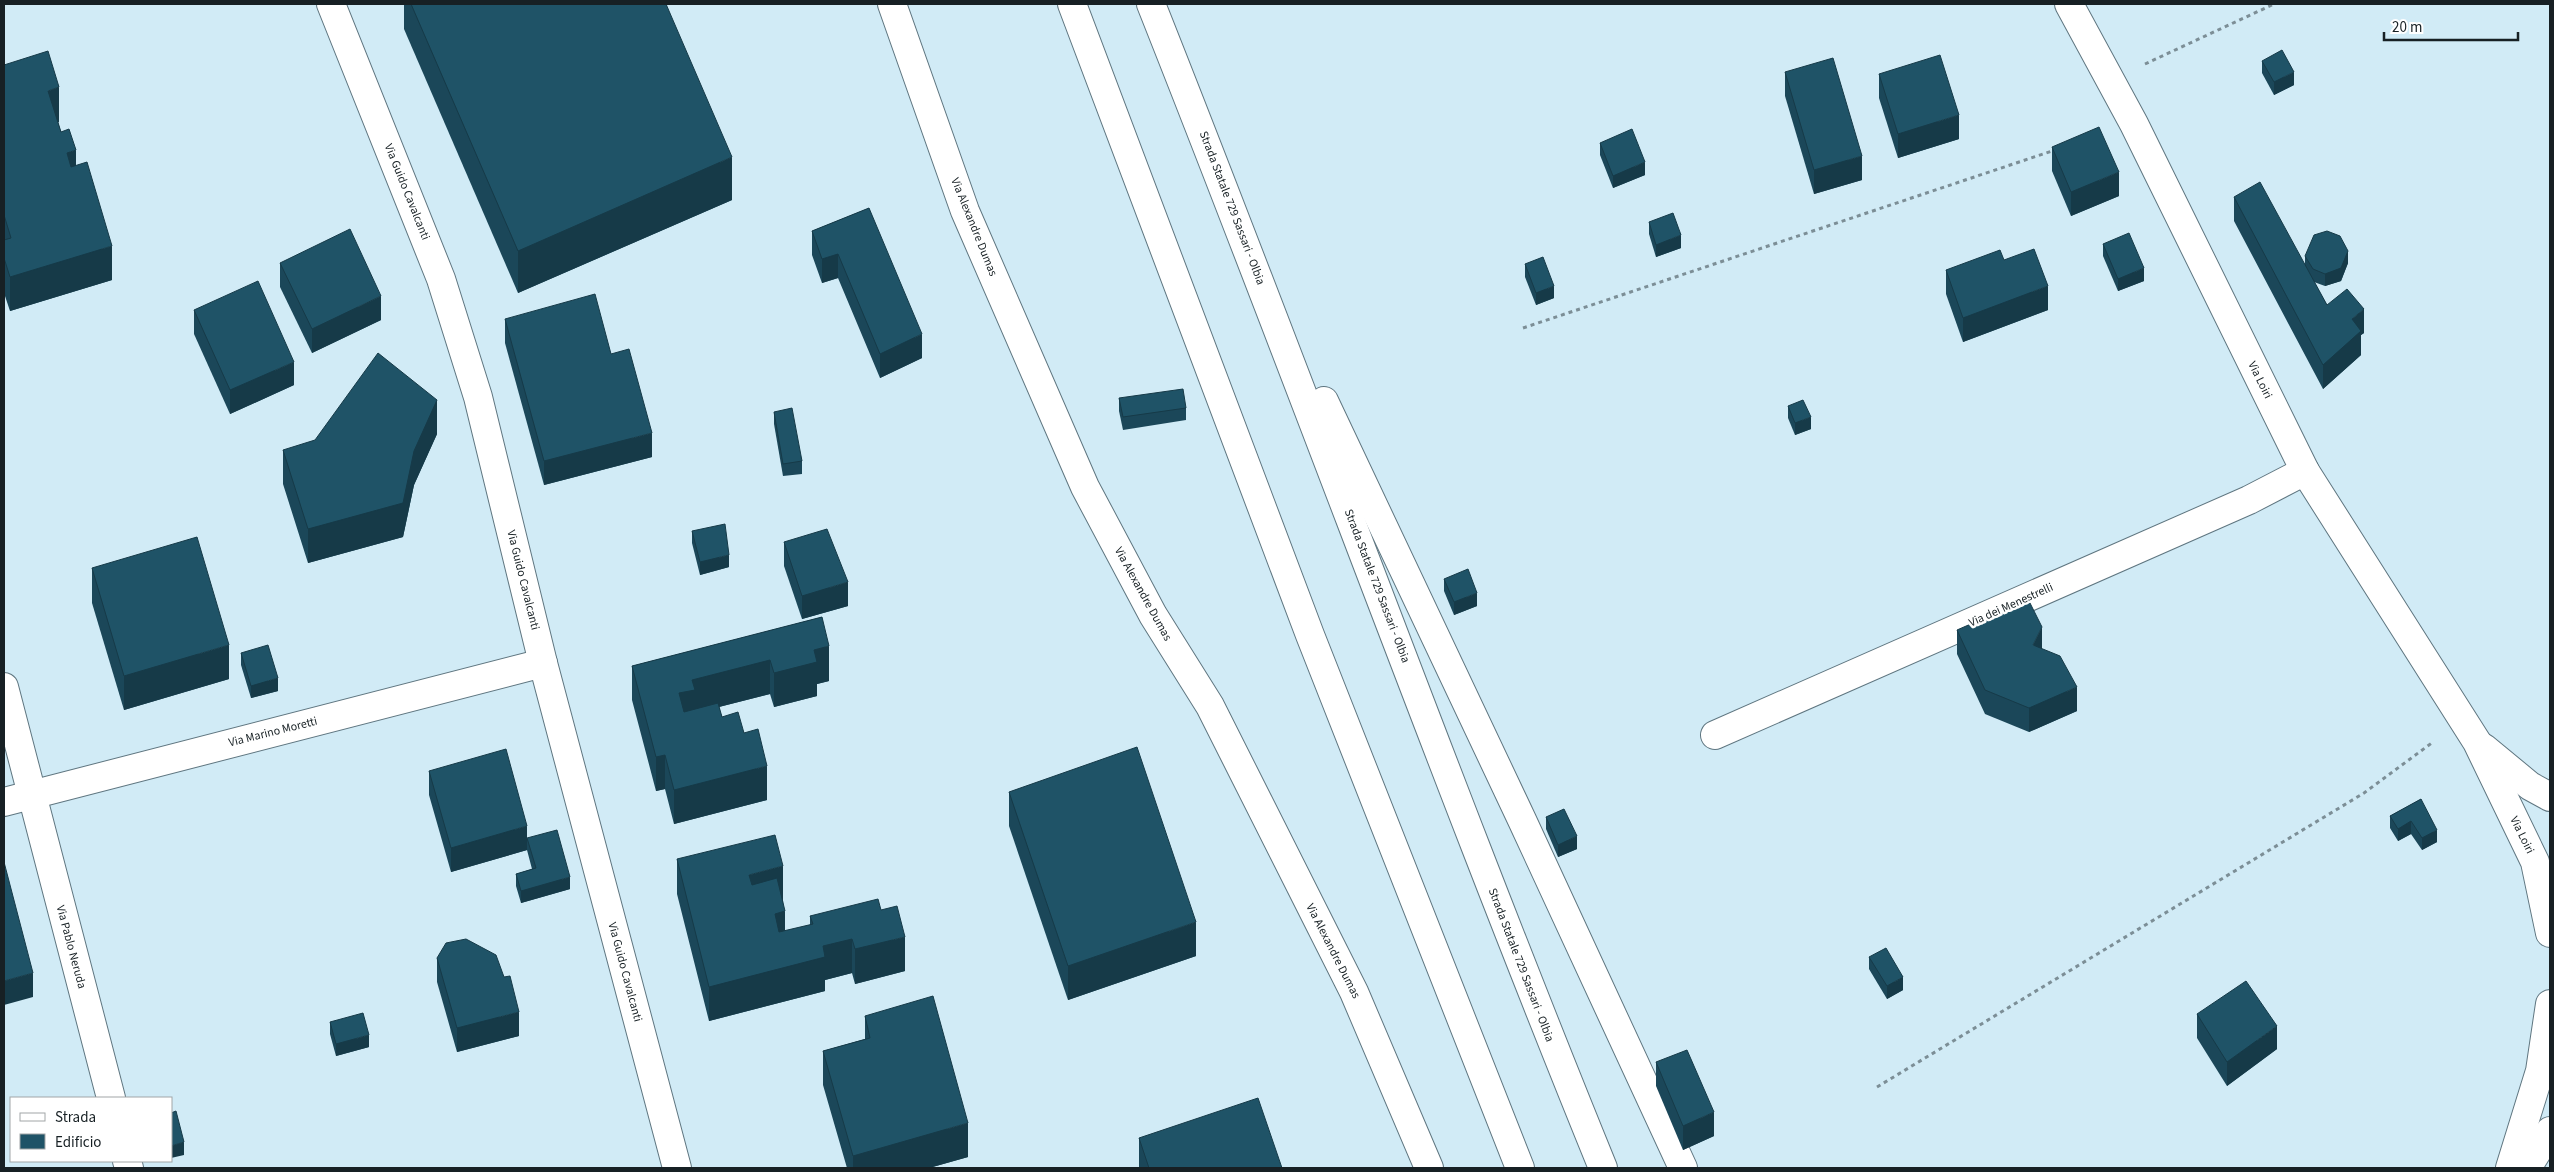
<svg xmlns="http://www.w3.org/2000/svg" width="2554" height="1172" font-family="'Source Sans 3',sans-serif">
  <rect width="100%" height="100%" fill="#d1ebf6"/>
  <g fill="none" stroke-linecap="round" stroke-linejoin="round">
    <g stroke="#5f7680" stroke-width="30">
      <g id="minor">
        <path d="M331,4L441,279L478,397L543,663L677,1168"/>
        <path d="M892,4L965,211L1085,487L1153,615L1210,706L1354,992L1429,1168"/>
        <path d="M2069,4L2134,124L2305,471L2477,742L2535,862L2550,933"/>
        <path d="M4,687L111,1098"/>
        <path d="M1715,735L2249,500L2305,471"/>
        <path d="M2484,748L2530,786L2550,797"/>
        <path d="M4,802L543,663"/>
        <path d="M127,1161L129,1168"/>
        <path d="M2510,1168L2540,1071L2550,1004"/>
        <path d="M2527,1168L2550,1131"/>
      </g>
    </g>
    <g stroke="#5f7680" stroke-width="30">
      <g id="highway">
        <path d="M1072,4L1310,635L1520,1168"/>
        <path d="M1151,4C1305,391 1446,783 1603,1168"/>
        <path d="M1324,401L1522,820L1683,1168"/>
      </g>
    </g>
    <g stroke="#7c8e96" stroke-width="3" stroke-dasharray="4 4" stroke-linecap="butt">
      <path d="M2145,64L2274,4"/>
      <path d="M1523,328L2055,150"/>
      <path d="M1877,1087L2364,793L2433,742"/>
    </g>
    <use href="#minor" stroke="#fff" stroke-width="28"/>
    <use href="#highway" stroke="#fff" stroke-width="28"/>
  </g>
  <g fill="#1b4759">
    <path d="M404,4H666L732,200L518,293L404,29Z"/>
    <path d="M2262,61L2294,85L2274,95L2262,73Z"/>
    <path d="M4,65L59,122H58L61,132L76,165L112,280L10,311L4,293Z"/>
    <path d="M1785,72L1862,180L1814,194L1785,96Z"/>
    <path d="M1879,74L1959,139L1898,158L1879,98Z"/>
    <path d="M1600,143L1645,175L1613,188L1600,155Z"/>
    <path d="M2052,147L2119,196L2071,216L2052,171Z"/>
    <path d="M2234,197L2305,265V256L2348,263L2341,281L2325,286L2314,282L2327,305L2364,333L2361,335V355L2323,389L2234,221Z"/>
    <path d="M869,208L922,358L880,378L838,278L822,283L812,255V231Z"/>
    <path d="M1649,222L1681,248L1656,257L1649,234Z"/>
    <path d="M2103,244L2144,281L2118,291L2103,256Z"/>
    <path d="M2004,260L2048,310L1963,342L1946,294V270Z"/>
    <path d="M280,263L381,320L312,353L280,287Z"/>
    <path d="M1525,264L1554,298L1536,305L1525,277Z"/>
    <path d="M194,310L294,385L230,414L194,334Z"/>
    <path d="M505,319L652,457L544,485L505,343Z"/>
    <path d="M1119,398L1186,408V420L1123,430L1119,411Z"/>
    <path d="M1788,406L1811,429L1795,435L1788,418Z"/>
    <path d="M774,412L802,461V474L783,476L774,424Z"/>
    <path d="M437,434L414,485L403,537L308,563L283,484V450Z"/>
    <path d="M692,531L729,567L700,575L692,543Z"/>
    <path d="M784,542L848,606L802,619L784,566Z"/>
    <path d="M92,568L229,679L124,710L92,603Z"/>
    <path d="M1444,579L1477,606L1454,615L1444,591Z"/>
    <path d="M822,617L829,681L817,684V696L774,707L770,694L719,707L722,717L744,733L767,800L674,824L665,789L656,791L632,700V666Z"/>
    <path d="M1957,630L2042,649L2077,711L2029,732L1985,714L1957,654Z"/>
    <path d="M241,653L278,691L251,698L241,665Z"/>
    <path d="M429,771L527,838L570,889L521,903L516,886V874L532,869L527,850L451,872L429,795Z"/>
    <path d="M1009,792L1196,956L1068,1000L1009,826Z"/>
    <path d="M2421,799L2437,842L2422,850L2411,834L2398,841L2390,828V816Z"/>
    <path d="M1546,817L1577,849L1558,857L1546,829Z"/>
    <path d="M677,859L783,900L785,931L810,925V916L881,910L905,971L855,984L852,973L825,980V991L709,1021L677,894Z"/>
    <path d="M1869,957L1903,990L1887,999L1869,969Z"/>
    <path d="M437,958L519,1036L457,1052L437,982Z"/>
    <path d="M2197,1014L2277,1049L2227,1086L2197,1038Z"/>
    <path d="M865,1016L968,1157L929,1168H847L823,1085V1051L865,1039Z"/>
    <path d="M330,1022L369,1047L336,1056L330,1034Z"/>
    <path d="M1656,1062L1714,1136L1683,1150L1656,1086Z"/>
    <path d="M1139,1138L1282,1168H1139Z"/>
  </g>
  <g fill="#163a48">
    <path d="M2294,72V85L2274,95V82Z"/>
    <path d="M59,87V122L48,125V91Z"/>
    <path d="M1959,115V139L1898,158V134Z"/>
    <path d="M76,150V184L67,153Z"/>
    <path d="M1862,156V180L1814,194V170Z"/>
    <path d="M732,157V200L518,293V251Z"/>
    <path d="M1645,162V175L1613,188V176Z"/>
    <path d="M2119,172V196L2071,216V192Z"/>
    <path d="M1681,235V248L1656,257V245Z"/>
    <path d="M112,246V280L10,311V277Z"/>
    <path d="M2348,251V263L2341,281L2325,286V274Z"/>
    <path d="M838,254V278L822,283V259Z"/>
    <path d="M2144,268V281L2118,291V279Z"/>
    <path d="M1554,286V298L1536,305V293Z"/>
    <path d="M2048,286V310L1963,342V318Z"/>
    <path d="M381,296V320L312,353V329Z"/>
    <path d="M2364,309V333L2361,335V355L2323,389V365L2352,319Z"/>
    <path d="M922,334V358L880,378V354Z"/>
    <path d="M294,362V385L230,414V390Z"/>
    <path d="M437,400V434L414,485L403,537L308,563V529Z"/>
    <path d="M1811,417V429L1795,435V423Z"/>
    <path d="M652,433V457L544,485V461Z"/>
    <path d="M729,555V567L700,575V562Z"/>
    <path d="M848,582V606L802,619V596Z"/>
    <path d="M1477,593V606L1454,615V602Z"/>
    <path d="M2042,627V651L2033,645Z"/>
    <path d="M229,645V679L124,710V676Z"/>
    <path d="M829,646V681L817,684V696L774,707V673L814,650Z"/>
    <path d="M770,660V694L695,713L679,727V693L692,680Z"/>
    <path d="M278,678V691L251,698V686Z"/>
    <path d="M2077,687V711L2029,732V708Z"/>
    <path d="M665,755V789L656,791V757Z"/>
    <path d="M767,766V800L674,824V790Z"/>
    <path d="M2411,821V834L2398,841V829Z"/>
    <path d="M527,826V850L451,872V848Z"/>
    <path d="M2437,830V842L2422,850V838Z"/>
    <path d="M1577,836V849L1558,857V845Z"/>
    <path d="M783,866V900L749,909V875Z"/>
    <path d="M570,877V889L521,903V891Z"/>
    <path d="M785,911V945L775,948V914Z"/>
    <path d="M1196,922V956L1068,1000V966Z"/>
    <path d="M905,937V971L855,984V949Z"/>
    <path d="M852,939V973L825,980V991L709,1021V987L823,946Z"/>
    <path d="M33,973V997L4,1005V981Z"/>
    <path d="M1903,977V990L1887,999V986Z"/>
    <path d="M519,1012V1036L457,1052V1028Z"/>
    <path d="M2277,1026V1049L2227,1086V1062Z"/>
    <path d="M369,1035V1047L336,1056V1044Z"/>
    <path d="M1714,1112V1136L1683,1150V1126Z"/>
    <path d="M968,1123V1157L929,1168H853V1156Z"/>
    <path d="M184,1142V1155L171,1158V1146Z"/>
  </g>
  <g fill="#1f5367" stroke="#163a48">
    <path d="M411,4H666L732,157L518,251Z"/>
    <path d="M2282,50L2294,72L2274,82L2262,61Z"/>
    <path d="M48,51L59,87L48,91L61,132L69,129L76,150L67,153L71,167L87,162L112,246L10,277L4,258V240L11,238L4,215V65Z"/>
    <path d="M1940,55L1959,115L1898,134L1879,74Z"/>
    <path d="M1833,58L1862,156L1814,170L1785,72Z"/>
    <path d="M2099,127L2119,172L2071,192L2052,147Z"/>
    <path d="M1632,129L1645,162L1613,176L1600,143Z"/>
    <path d="M2260,182L2327,305L2347,289L2364,309L2352,319L2361,331L2323,365L2234,197Z"/>
    <path d="M869,208L922,334L880,354L838,254L822,259L812,231Z"/>
    <path d="M1673,213L1681,235L1656,245L1649,222Z"/>
    <path d="M350,229L381,296L312,329L280,263Z"/>
    <path d="M2327,231L2340,236L2348,251L2341,268L2325,274L2313,269L2305,256L2314,235Z"/>
    <path d="M2129,233L2144,268L2118,279L2103,244Z"/>
    <path d="M2034,249L2048,286L1963,318L1946,270L2000,250L2004,260Z"/>
    <path d="M1543,257L1554,286L1536,293L1525,264Z"/>
    <path d="M258,281L294,362L230,390L194,310Z"/>
    <path d="M595,294L611,354L629,349L652,433L544,461L505,319Z"/>
    <path d="M378,353L437,400L414,451L403,503L308,529L283,450L315,440Z"/>
    <path d="M1183,389L1186,408L1123,417L1119,398Z"/>
    <path d="M1803,400L1811,417L1795,423L1788,406Z"/>
    <path d="M792,408L802,461L783,464L774,412Z"/>
    <path d="M725,524L729,555L700,562L692,531Z"/>
    <path d="M827,529L848,582L802,596L784,542Z"/>
    <path d="M197,537L229,645L124,676L92,568Z"/>
    <path d="M1468,569L1477,593L1454,602L1444,579Z"/>
    <path d="M2028,599L2042,627L2033,645L2060,656L2077,687L2029,708L1985,690L1957,630Z"/>
    <path d="M822,617L829,646L814,650L817,662L774,673L770,660L692,680L695,690L679,693L684,712L718,703L722,717L738,712L744,733L758,729L767,766L674,790L665,755L656,757L632,666Z"/>
    <path d="M268,645L278,678L251,686L241,653Z"/>
    <path d="M1137,747L1196,922L1068,966L1009,792Z"/>
    <path d="M506,749L527,826L451,848L429,771Z"/>
    <path d="M2421,799L2437,830L2422,838L2411,821L2398,829L2390,816Z"/>
    <path d="M1564,809L1577,836L1558,845L1546,817Z"/>
    <path d="M557,830L570,877L521,891L516,874L536,868L527,838Z"/>
    <path d="M775,835L783,866L749,875L752,885L777,878L785,911L775,914L779,932L813,924L810,916L878,899L881,910L897,906L905,937L855,949L852,939L823,946L825,957L709,987L677,859Z"/>
    <path d="M4,862L33,973L4,981Z"/>
    <path d="M466,939L496,955L504,977L510,976L519,1012L457,1028L437,958L446,943Z"/>
    <path d="M1886,948L1903,977L1887,986L1869,957Z"/>
    <path d="M2246,981L2277,1026L2227,1062L2197,1014Z"/>
    <path d="M933,996L968,1123L853,1156L823,1051L870,1038L865,1016Z"/>
    <path d="M363,1013L369,1035L336,1044L330,1022Z"/>
    <path d="M1687,1050L1714,1112L1683,1126L1656,1062Z"/>
    <path d="M1258,1098L1282,1168H1149L1139,1138Z"/>
    <path d="M176,1111L184,1142L171,1146V1113Z"/>
  </g>
  <g text-anchor="middle" dominant-baseline="central" stroke-width="5" stroke-linejoin="round" paint-order="stroke">
    <g font-size="12" fill="#172024" stroke="#fff">
      <text transform="translate(407 192) rotate(68)">Via Guido Cavalcanti</text>
      <text transform="translate(1232 208) rotate(69)">Strada Statale 729 Sassari - Olbia</text>
      <text transform="translate(974 227) rotate(68)">Via Alexandre Dumas</text>
      <text transform="translate(2260 380) rotate(64)">Via Loiri</text>
      <text transform="translate(523 580) rotate(76)">Via Guido Cavalcanti</text>
      <text transform="translate(1377 586) rotate(69)">Strada Statale 729 Sassari - Olbia</text>
      <text transform="translate(1143 594) rotate(61)">Via Alexandre Dumas</text>
      <text transform="translate(2011 605) rotate(-24)">Via dei Menestrelli</text>
      <text transform="translate(273 732) rotate(-14)">Via Marino Moretti</text>
      <text transform="translate(2522 835) rotate(64)">Via Loiri</text>
      <text transform="translate(71 947) rotate(75)">Via Pablo Neruda</text>
      <text transform="translate(1333 951) rotate(63)">Via Alexandre Dumas</text>
      <text transform="translate(1521 965) rotate(69)">Strada Statale 729 Sassari - Olbia</text>
      <text transform="translate(625 972) rotate(75)">Via Guido Cavalcanti</text>
    </g>
  </g>
  <rect width="2554" height="1172" fill="none" stroke="#172024" stroke-width="10"/>
  <rect x="10" y="1097" width="162" height="65" fill="#ffffff" stroke="#a2a6a7"/>
  <rect x="20" y="1113" width="25" height="8" fill="#ffffff" stroke="#a2a6a7"/>
  <text x="55" y="1122" font-size="15" fill="#172024">Strada</text>
  <rect x="20" y="1134" width="25" height="15" fill="#1f5367" stroke="#a2a6a7"/>
  <text x="55" y="1147" font-size="15" fill="#172024">Edificio</text>
  <path d="M2384 32v8h134v-8" fill="none" stroke="#172024" stroke-width="2.5"/>
  <text x="2392" y="32" font-size="15" fill="#172024" stroke="#ffffff" stroke-width="4" paint-order="stroke">20 m</text>
</svg>
